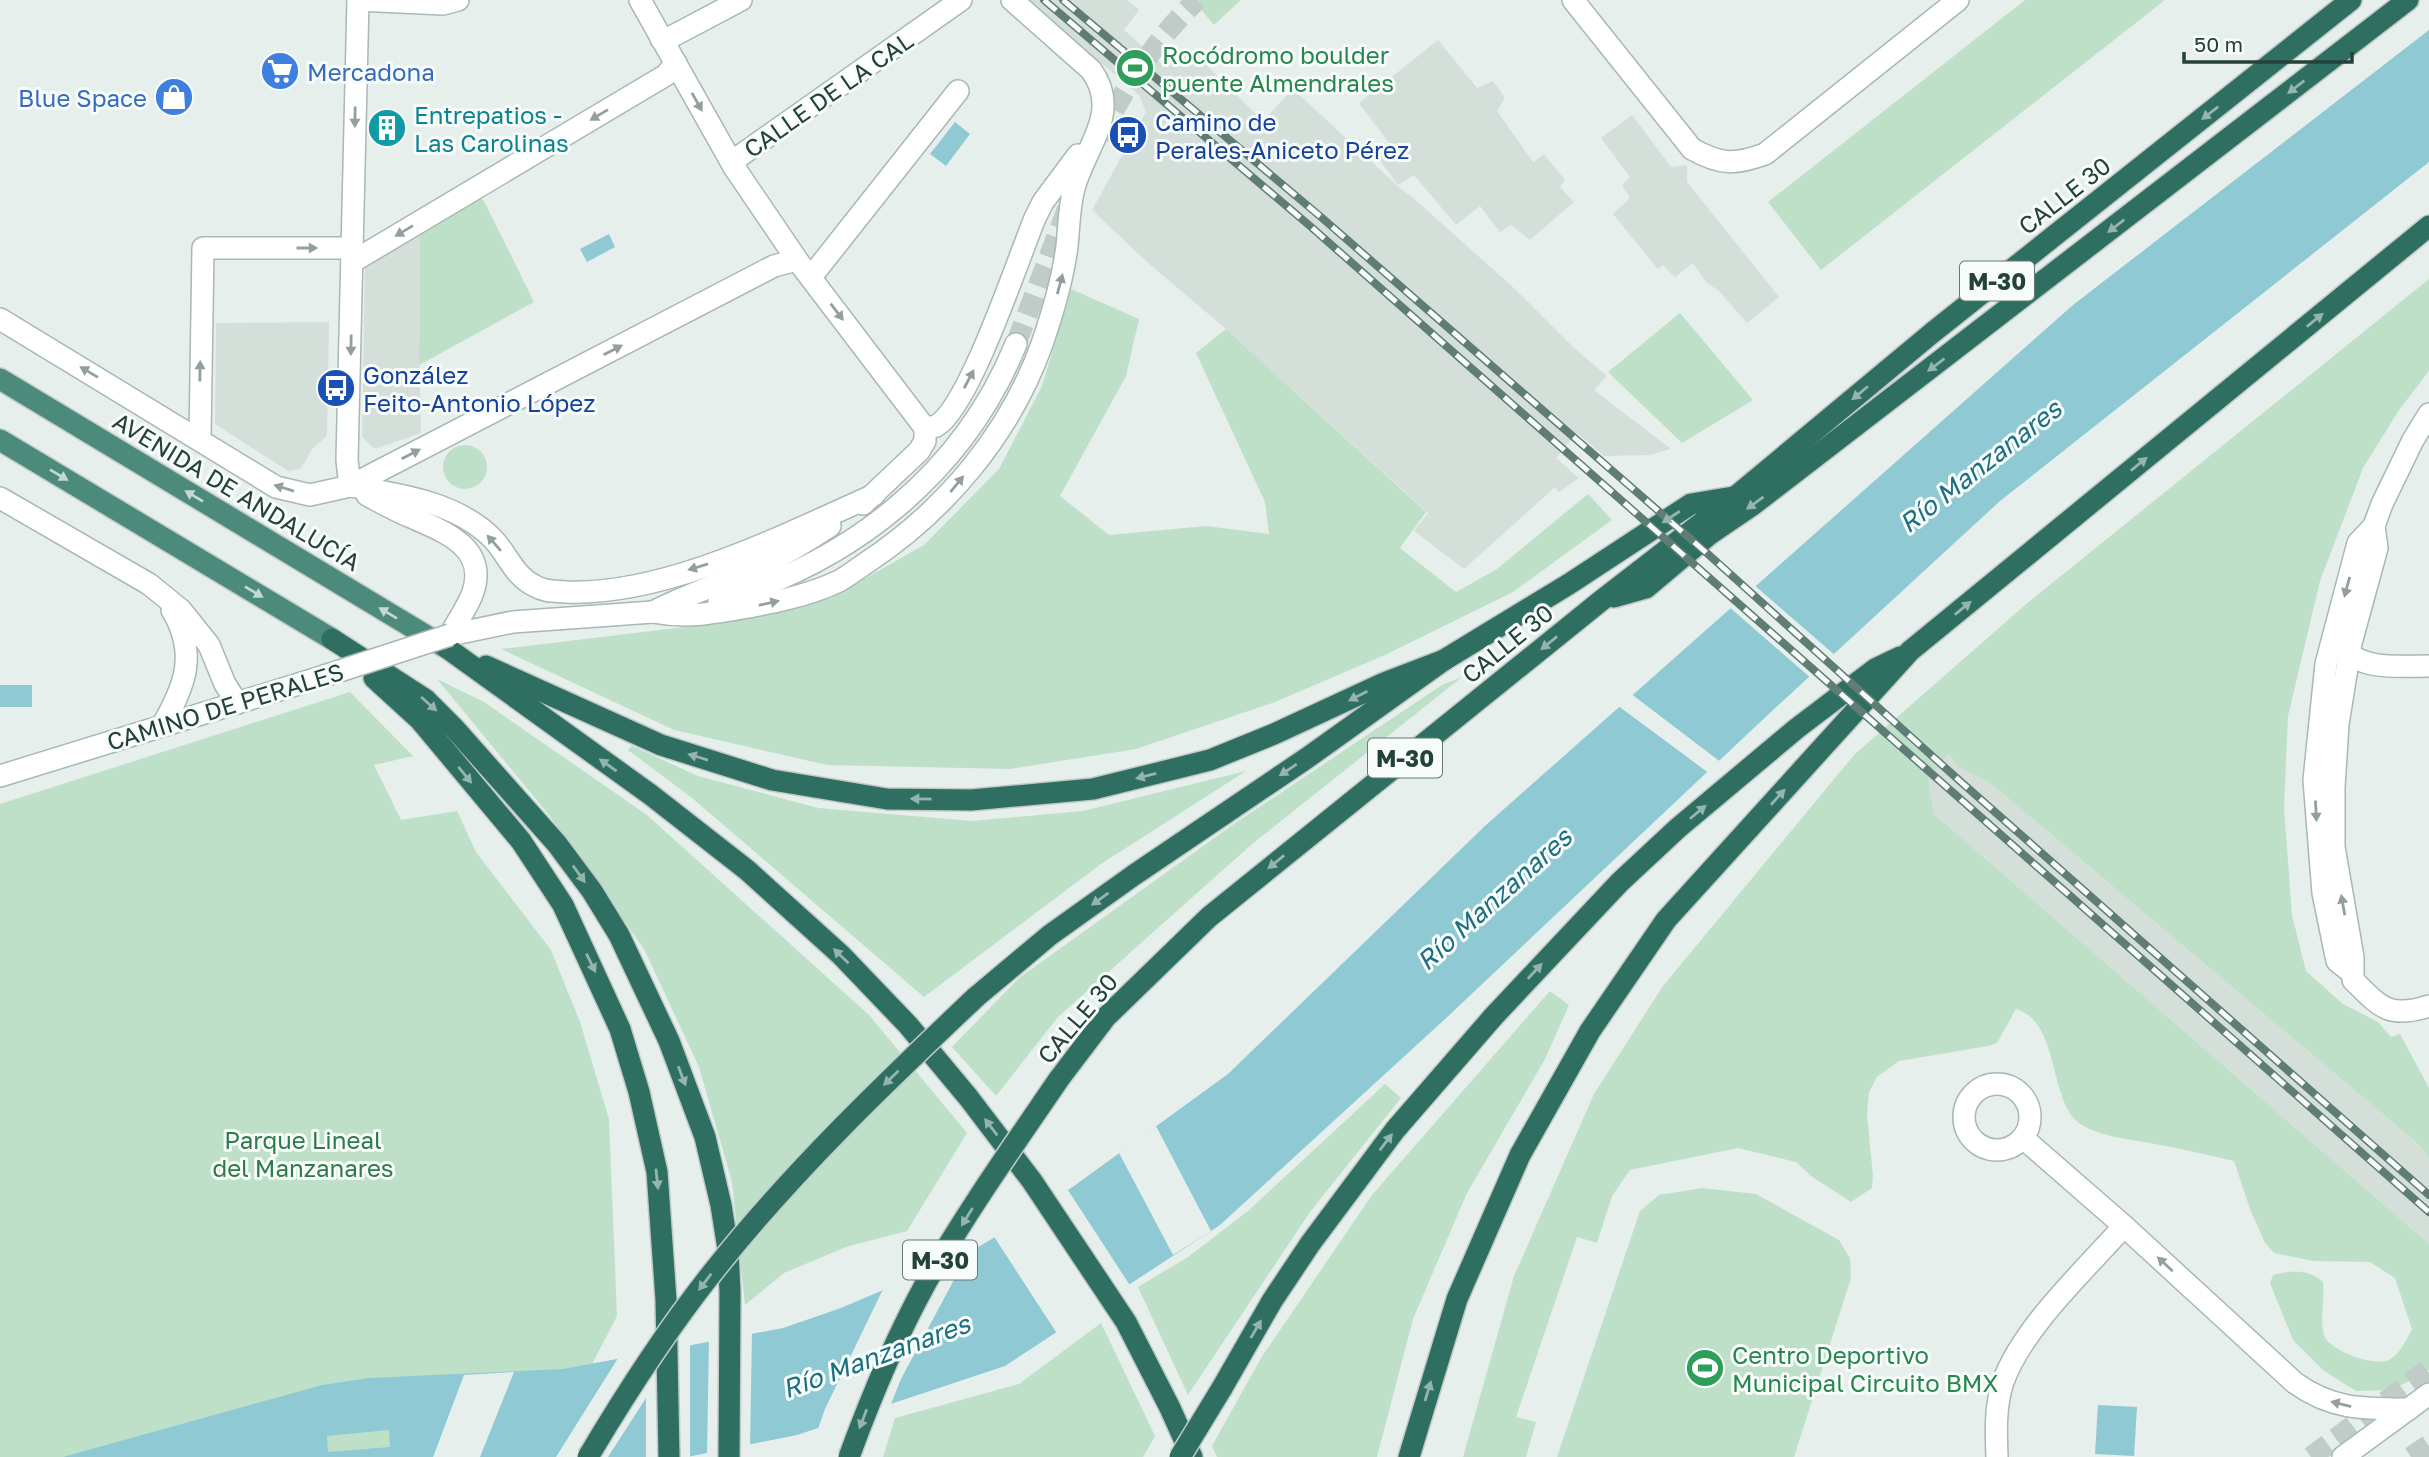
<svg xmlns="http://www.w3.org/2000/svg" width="2429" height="1457" font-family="'Golos Text',sans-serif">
  <rect width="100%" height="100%" fill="#e6efeb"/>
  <g fill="#d4dfda">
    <path d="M1026,0H1127L1139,10L1124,30L1161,63L1190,49L1263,121L1293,89L1402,190L1411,196L1515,289L1574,348L1607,376L1594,390L1671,449L1650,455L1604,456L1577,433L1556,458L1579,478L1559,492L1555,487L1464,569L1414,531L1428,513L1226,329L1147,262L1092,210L1146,112L1139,95Z"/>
    <path d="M1438,40L1477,88L1493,81L1505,98L1497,111L1533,162L1544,154L1565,180L1560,187L1574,202L1530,240L1511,225L1500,232L1480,206L1456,225L1414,175L1398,185L1376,155L1389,143L1359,103Z"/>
    <path d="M1632,115L1671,167L1687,165V182L1779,297L1747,323L1719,291L1707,283L1693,263L1675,277L1663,265L1658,269L1613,214L1630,198L1622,185L1630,177L1601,138Z"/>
    <path d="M420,228L419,340L421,433L375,449L362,437L365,260Z"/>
    <path d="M329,322L327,436L312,449L301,469L288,471L215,424L216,323Z"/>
    <path d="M1949,754L1960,767L1989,782L2416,1142L2429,1157V1244L1934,814L1928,779Z"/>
  </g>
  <g fill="#bfe0c8">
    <path d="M1193,0H1241L1214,25Z"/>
    <path d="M2025,0H2165L1821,270L1768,202Z"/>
    <path d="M478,195L485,203L534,302L419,365L420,228Z"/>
    <path d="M2429,279V371L2399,410L2363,468L2320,581L2288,716L2284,808L2292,915L2306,971L2343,1004L2378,1022L2391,1037L2400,1034L2429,1088V1157L2416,1142L1989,782L1959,767L1949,754L1928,779L1934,814L2429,1244V1370L2392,1390L2356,1391L2324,1371L2293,1340L2270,1283L2273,1275C2292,1270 2308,1269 2323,1282C2325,1298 2319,1324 2325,1337C2331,1351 2375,1367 2389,1360C2401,1353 2406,1340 2412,1329L2395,1278L2370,1262L2313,1261L2274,1253L2265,1243L2250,1209L2234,1161C2211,1156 2188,1150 2165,1146C2139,1140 2106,1139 2082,1125C2048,1105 2061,1022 2016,1009L1997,1043L1988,1046L1899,1061L1877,1077L1869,1092L1867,1114L1873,1176L1872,1188L1851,1202L1811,1176L1796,1162L1738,1148L1630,1170L1612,1196L1597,1243L1577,1237L1516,1417L1536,1422L1526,1457H1463L1514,1276L1594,1094L1663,986L1854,755L2025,605Z"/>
    <path d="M1071,289L1139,319L1126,376L1060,496L1109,535L1206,526L1269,534L1265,502L1196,353L1226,329L1426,512L1400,548L1456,592L1497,569L1588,494L1612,520L1513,592L1385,655L1275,702L1136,749L1010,769L827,765L674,730L501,649L693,626L831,598L924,545L999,469L1042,386Z"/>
    <path d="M1680,313L1753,400L1682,443L1608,372Z"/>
    <circle cx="465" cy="467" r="22"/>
    <path d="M1462,677L1251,845L1058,1017L996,1096L952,1047L1019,978L1231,826L1442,685Z"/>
    <path d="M437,679L484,702L647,815L869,1015L967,1133L907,1231L846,1247L784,1273L745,1305L732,1182L699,1067L644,949L549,815Z"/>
    <path d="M350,692L413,756L374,765L401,820L457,811L476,852L551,950L580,1022L609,1119L617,1316L544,1457H0V804Z"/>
    <path d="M632,746L698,776L818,808L972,821L1083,811L1246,771L1101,864L924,997L692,798L628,750Z"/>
    <path d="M1550,991L1569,1005L1545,1059L1467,1193L1413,1319L1377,1457H1217L1212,1446L1261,1358L1372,1195Z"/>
    <path d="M1385,1084L1401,1098L1310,1212L1188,1395L1138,1287L1188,1257L1248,1211Z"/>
    <path d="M1702,1188L1756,1194L1839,1240L1850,1258L1851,1278L1794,1457H1557L1640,1211L1659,1195Z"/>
    <path d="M1101,1323L1155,1436L1143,1457H883L895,1418L1019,1384Z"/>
  </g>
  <g fill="#8ec9d4" fill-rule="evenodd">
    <path d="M2429,30V162L2000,501L1773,710L1444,1020L1220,1225L1005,1366L797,1435L687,1457H63L322,1385L369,1378L563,1369L783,1328L841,1308L965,1255L995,1237L1074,1186L1228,1074L1486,825L2073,305ZM389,1430L390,1447L328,1452L327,1436Z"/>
    <path d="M955,122L970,134L946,166L930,154Z"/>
    <path d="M609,234L615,247L587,262L580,249Z"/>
    <rect x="0" y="685" width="32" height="22"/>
    <path d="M2098,1405L2137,1407L2134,1456L2095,1454Z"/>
  </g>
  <g fill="#e6efeb">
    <path d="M1753,584L1836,656L1812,679L1728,606Z"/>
    <path d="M1630,693L1722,763L1710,774L1617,705Z"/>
    <path d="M1156,1126L1211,1231L1173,1255L1119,1153Z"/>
    <path d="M1066,1187L1131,1287L1058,1335L993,1235Z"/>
    <path d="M971,1248L901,1379L889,1409L817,1432L825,1409L885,1285Z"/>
    <path d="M752,1330L750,1448L707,1457L709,1338Z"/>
    <path d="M690,1342V1457H646V1398L608,1457H556L620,1355Z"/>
    <path d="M514,1372L480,1457H433L464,1375Z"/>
  </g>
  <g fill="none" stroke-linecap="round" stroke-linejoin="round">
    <g stroke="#bfccc8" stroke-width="21" stroke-dasharray="21 10" stroke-linecap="butt">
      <path d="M1099,137C1126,86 1155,40 1197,0"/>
      <path d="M1016,344L1069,205"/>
    </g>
    <g stroke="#bfccc8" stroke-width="21" stroke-dasharray="21 10" stroke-linecap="butt">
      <path d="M2311,1457L2429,1369"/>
      <path d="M2411,1457L2429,1445"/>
    </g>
    <g stroke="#a8b8b2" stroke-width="24">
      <g id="minor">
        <path d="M358,0L443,4L458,0"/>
        <path d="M640,0L734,167L797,260L925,428"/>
        <path d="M1573,0L1692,149C1721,165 1735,165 1765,154L1958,0"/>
        <path d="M661,39L671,37L741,0"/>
        <path d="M734,167L737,158L961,0"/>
        <path d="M352,262L666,75L676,63"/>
        <path d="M811,277L958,91"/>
        <path d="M0,319L276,487L310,495L350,486L774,266L797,260"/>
        <path d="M2429,414L2413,440L2382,504L2374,526L2377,548L2351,643L2338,724L2334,787V847L2353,957V980C2380,1007 2389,1019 2429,1006"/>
        <path d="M925,428C926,427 934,427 936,426C969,408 1018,259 1035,218L1043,202L1078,155"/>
        <path d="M200,439L203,248H352"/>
        <path d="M350,486C398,494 457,502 493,539C508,555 514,576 535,586C545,592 555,591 566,592C665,596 784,535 874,495"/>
        <path d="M350,486L347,460L358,0"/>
        <path d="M367,495C382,503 396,511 411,517C443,531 488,547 473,592C468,607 457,621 450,635"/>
        <path d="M0,498L149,584L181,610L209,645L225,684L237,703"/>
        <path d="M863,504L919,451L925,441V428"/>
        <path d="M719,601C852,561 963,474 1016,344"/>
        <path d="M653,612C684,618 706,614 737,609C771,603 808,596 839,581C848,576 857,569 866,563C945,511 1010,434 1042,344C1053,312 1063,279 1067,246C1069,227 1069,207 1074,188C1085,147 1122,112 1091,70L1012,0"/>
        <path d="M653,612C684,596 717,585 749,571C778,559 804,543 830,526"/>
        <path d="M450,635L513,622L667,611"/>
        <path d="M2341,647C2362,671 2400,666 2429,666"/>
        <path d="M162,726C185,686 198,654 172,610"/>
        <path d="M0,776L318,678"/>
        <path d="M2351,972L2337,961L2323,893L2314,780L2326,664L2358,543L2374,526"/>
        <circle cx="1997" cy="1117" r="33"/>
        <path d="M2023,1138L2124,1226L2295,1383C2333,1410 2364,1409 2409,1409"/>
        <path d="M1997,1457C1996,1432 1995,1406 2003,1382C2022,1328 2085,1270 2124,1226"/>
      </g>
    </g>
    <g stroke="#a4bbb3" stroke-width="24">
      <path id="secondary" d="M2343,1457L2429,1394"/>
    </g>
    <g stroke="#c2cac8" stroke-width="24">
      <g id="trunk">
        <path d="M0,379L445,647"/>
        <path d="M0,440L332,639"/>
      </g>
    </g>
    <g stroke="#c2cac8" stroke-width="24">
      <g id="motorway">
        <path d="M1614,597L1646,588L1710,534L1754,504L2408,0"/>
        <path d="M332,639L425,699L455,729L557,844L592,891L619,935L669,1041L705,1137L721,1205L728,1249L730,1292L729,1457"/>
        <path d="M447,648L651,795L747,870L841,955L908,1025L968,1097L1032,1181L1126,1322L1170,1408L1192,1457"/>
        <path d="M486,666L661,745L772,780L887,799L971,800L1093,789L1210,760L1274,734L1384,683L1444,660"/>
        <path d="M374,678L420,720L521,841L563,905L620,1029L639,1092L657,1172L666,1300L669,1457"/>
        <path d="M976,997L1050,935L1134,875L1307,758L1444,660L1569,584L1691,504L1733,497"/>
        <path d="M1059,1079L1106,1017L1209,917L1602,600L1735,497L1932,333L2351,0"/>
        <path d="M1222,1388L1272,1301L1310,1244L1395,1130L1493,1017L1620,882L1678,828L1796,729L1875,669L1900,657"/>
        <path d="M1409,1457L1457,1299L1520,1155L1590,1031L1666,920L1910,651L2429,226"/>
      </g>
    </g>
    <use href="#minor" stroke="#fff" stroke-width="21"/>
    <use href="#secondary" stroke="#fff" stroke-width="21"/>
    <use href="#trunk" stroke="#4c8a7c" stroke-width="21"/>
    <use href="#motorway" stroke="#2f6f62" stroke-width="21"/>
    <g stroke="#5f7d75" stroke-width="8">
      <g id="rail">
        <path d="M1044,0L1310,226L2429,1212"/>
        <path d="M1063,0L1321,217L1709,555L1961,782L2429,1195"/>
      </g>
    </g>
    <use href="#rail" stroke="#f7fbf9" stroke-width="5" stroke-dasharray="16" stroke-linecap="butt"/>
    <g stroke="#a8b8b2" stroke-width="24" stroke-linecap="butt">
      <path id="minor-bridge" d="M318,678L450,635"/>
    </g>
    <g stroke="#c2cac8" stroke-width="24" stroke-linecap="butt">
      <g id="motorway-bridge">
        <path d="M588,1457C626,1393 666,1331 712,1273C791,1173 884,1084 976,997"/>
        <path d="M849,1457C871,1397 896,1337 927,1281C967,1211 1014,1145 1059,1079"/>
        <path d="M1180,1457L1222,1388"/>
      </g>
    </g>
    <use href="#minor-bridge" stroke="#fff" stroke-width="21"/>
    <use href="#motorway-bridge" stroke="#2f6f62" stroke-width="21"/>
  </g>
  <defs><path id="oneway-solid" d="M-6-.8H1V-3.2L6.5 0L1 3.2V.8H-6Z" transform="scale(1.75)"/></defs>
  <g fill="#93b5ae">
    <use href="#oneway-solid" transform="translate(2296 87) rotate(142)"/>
    <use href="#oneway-solid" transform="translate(2210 113) rotate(142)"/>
    <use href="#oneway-solid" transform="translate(2116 226) rotate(142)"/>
    <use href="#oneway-solid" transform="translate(2315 320) rotate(-39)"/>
    <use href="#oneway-solid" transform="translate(1936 365) rotate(143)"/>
    <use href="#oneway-solid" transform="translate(1860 393) rotate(140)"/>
    <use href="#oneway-solid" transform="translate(2139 464) rotate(-39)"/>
    <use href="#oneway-solid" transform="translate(1755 503) rotate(144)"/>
    <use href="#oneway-solid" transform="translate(1671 517) rotate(147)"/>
    <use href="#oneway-solid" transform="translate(1963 608) rotate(-39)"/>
    <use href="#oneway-solid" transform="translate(1549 643) rotate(141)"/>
    <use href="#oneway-solid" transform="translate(1358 696) rotate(153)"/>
    <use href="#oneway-solid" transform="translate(429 704) rotate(42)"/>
    <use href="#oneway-solid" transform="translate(698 757) rotate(-163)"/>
    <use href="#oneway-solid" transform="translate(608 765) rotate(-145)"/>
    <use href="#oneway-solid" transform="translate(1288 770) rotate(146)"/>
    <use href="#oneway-solid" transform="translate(465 775) rotate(51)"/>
    <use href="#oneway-solid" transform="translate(1146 776) rotate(166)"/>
    <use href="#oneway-solid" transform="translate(1778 797) rotate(-48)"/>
    <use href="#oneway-solid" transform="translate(921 799) rotate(-179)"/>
    <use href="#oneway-solid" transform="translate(1698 812) rotate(-40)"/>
    <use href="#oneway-solid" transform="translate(1276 862) rotate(141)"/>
    <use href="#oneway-solid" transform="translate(579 874) rotate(54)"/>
    <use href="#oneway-solid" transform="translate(1100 899) rotate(144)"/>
    <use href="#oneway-solid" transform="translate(841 956) rotate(-136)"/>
    <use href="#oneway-solid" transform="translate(591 963) rotate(64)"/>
    <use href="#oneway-solid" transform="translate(1535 971) rotate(-47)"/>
    <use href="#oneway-solid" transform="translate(682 1076) rotate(69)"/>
    <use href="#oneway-solid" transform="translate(891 1078) rotate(136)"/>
    <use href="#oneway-solid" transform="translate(991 1127) rotate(-127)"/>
    <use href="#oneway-solid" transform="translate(1386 1142) rotate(-53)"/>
    <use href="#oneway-solid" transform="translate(657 1179) rotate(84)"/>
    <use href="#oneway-solid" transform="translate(967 1217) rotate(122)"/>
    <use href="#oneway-solid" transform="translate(705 1282) rotate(127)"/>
    <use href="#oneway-solid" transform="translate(1256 1329) rotate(-60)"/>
    <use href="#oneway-solid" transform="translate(1428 1391) rotate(-73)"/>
    <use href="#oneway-solid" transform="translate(863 1419) rotate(111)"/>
  </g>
  <g fill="#92a09c">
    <use href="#oneway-solid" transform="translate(697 102) rotate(61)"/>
    <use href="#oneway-solid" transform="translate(599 115) rotate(149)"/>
    <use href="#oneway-solid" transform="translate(355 117) rotate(91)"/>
    <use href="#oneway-solid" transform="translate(404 231) rotate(149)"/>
    <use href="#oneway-solid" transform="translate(307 248)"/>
    <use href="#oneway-solid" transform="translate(1060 284) rotate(-75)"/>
    <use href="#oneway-solid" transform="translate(837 312) rotate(53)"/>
    <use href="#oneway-solid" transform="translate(351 345) rotate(91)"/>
    <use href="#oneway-solid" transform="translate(613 350) rotate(-27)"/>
    <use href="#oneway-solid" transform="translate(200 371) rotate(-89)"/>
    <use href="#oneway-solid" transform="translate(89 372) rotate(-149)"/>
    <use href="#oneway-solid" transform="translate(969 379) rotate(-62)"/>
    <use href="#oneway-solid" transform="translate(411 454) rotate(-27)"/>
    <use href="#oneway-solid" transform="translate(957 484) rotate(-51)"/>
    <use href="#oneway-solid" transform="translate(284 488) rotate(-163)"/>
    <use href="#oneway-solid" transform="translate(494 543) rotate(-131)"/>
    <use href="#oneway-solid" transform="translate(698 567) rotate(163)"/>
    <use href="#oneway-solid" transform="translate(2347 587) rotate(105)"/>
    <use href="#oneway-solid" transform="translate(769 603) rotate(-13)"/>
    <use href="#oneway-solid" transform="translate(2316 811) rotate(87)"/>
    <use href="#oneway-solid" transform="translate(2343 905) rotate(-100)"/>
    <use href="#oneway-solid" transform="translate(2165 1264) rotate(-137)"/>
    <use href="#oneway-solid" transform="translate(2341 1404) rotate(-166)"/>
  </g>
  <g fill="#c4d9d4">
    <use href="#oneway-solid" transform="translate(59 475) rotate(31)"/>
    <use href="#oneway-solid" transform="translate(194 496) rotate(-149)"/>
    <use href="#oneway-solid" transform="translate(254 592) rotate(31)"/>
    <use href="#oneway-solid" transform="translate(388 613) rotate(-149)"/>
  </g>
  <defs>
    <g id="stadium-disc" transform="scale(2.0125)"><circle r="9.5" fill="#2e9e5b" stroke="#f7fbf9"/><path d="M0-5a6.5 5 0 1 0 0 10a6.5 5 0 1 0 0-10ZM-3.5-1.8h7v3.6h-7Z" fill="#fff"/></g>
    <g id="supermarket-disc" transform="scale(2.0125)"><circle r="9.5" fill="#3f7fe0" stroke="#f7fbf9"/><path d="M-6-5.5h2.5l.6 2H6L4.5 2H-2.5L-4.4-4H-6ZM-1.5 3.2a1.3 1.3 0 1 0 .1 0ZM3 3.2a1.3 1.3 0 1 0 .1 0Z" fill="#fff"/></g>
    <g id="shop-disc" transform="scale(2.0125)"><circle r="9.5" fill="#3f7fe0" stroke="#f7fbf9"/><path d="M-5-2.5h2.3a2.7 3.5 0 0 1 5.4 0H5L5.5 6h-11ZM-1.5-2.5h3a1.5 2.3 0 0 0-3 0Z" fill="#fff"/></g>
    <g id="building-disc" transform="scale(2.0125)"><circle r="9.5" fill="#0f9aa8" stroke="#f7fbf9"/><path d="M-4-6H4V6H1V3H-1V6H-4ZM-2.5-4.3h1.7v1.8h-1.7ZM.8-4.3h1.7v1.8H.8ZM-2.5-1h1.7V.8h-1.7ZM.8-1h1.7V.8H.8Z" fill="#fff"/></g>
    <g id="bus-disc" transform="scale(2.0125)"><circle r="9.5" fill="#1a4fb4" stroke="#f7fbf9"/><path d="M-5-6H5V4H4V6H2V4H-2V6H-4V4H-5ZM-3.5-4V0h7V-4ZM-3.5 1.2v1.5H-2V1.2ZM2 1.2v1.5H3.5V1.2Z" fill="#fff"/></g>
  </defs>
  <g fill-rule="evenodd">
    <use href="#stadium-disc" x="1135" y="68"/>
    <use href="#supermarket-disc" x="280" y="71"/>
    <use href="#shop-disc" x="174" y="97"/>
    <use href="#building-disc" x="387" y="128"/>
    <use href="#bus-disc" x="1128" y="135"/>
    <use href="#bus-disc" x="336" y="388"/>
    <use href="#stadium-disc" x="1705" y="1368"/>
  </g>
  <g text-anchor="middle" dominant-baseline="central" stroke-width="6" stroke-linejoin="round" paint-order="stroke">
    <g fill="#f7fbf9" stroke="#637a73" stroke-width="2">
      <rect x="1960" y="261.5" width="74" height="39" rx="5"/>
      <rect x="1368" y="738.5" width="74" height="39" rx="5"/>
      <rect x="903" y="1240.5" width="74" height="39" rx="5"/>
    </g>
    <g font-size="23" font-weight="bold" fill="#24423a">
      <text x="1997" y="281">M-30</text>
      <text x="1405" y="758">M-30</text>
      <text x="940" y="1260">M-30</text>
    </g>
    <g font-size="24" fill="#27864d" stroke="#f7fbf9" text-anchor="start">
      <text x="1162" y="54">Rocódromo boulder<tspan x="1162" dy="28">puente Almendrales</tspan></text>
      <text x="1732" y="1354">Centro Deportivo<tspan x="1732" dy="28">Municipal Circuito BMX</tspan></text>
    </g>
    <g font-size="24" fill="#366cbe" stroke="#f7fbf9" text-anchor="start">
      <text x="307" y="71">Mercadona</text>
      <text x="147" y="97" text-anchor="end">Blue Space</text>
    </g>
    <g font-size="24" fill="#24423a" stroke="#f7fbf9">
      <text transform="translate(828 94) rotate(-35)">CALLE DE LA CAL</text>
      <text transform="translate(2064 195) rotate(-38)">CALLE 30</text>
      <text transform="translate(237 491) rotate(31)">AVENIDA DE ANDALUCÍA</text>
      <text transform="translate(1507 643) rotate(-39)">CALLE 30</text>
      <text transform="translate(225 706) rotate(-17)">CAMINO DE PERALES</text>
      <text transform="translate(1077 1018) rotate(-50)">CALLE 30</text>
    </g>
    <g font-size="24" fill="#0d838f" stroke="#f7fbf9" text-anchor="start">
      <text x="414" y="114">Entrepatios -<tspan x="414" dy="28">Las Carolinas</tspan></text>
    </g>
    <g font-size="24" fill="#164399" stroke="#f7fbf9" text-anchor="start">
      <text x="1155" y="121">Camino de<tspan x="1155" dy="28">Perales-Aniceto Pérez</tspan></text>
      <text x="363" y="374">González<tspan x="363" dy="28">Feito-Antonio López</tspan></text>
    </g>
    <g font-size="24" fill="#2d7a4b" stroke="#f7fbf9">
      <text x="303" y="1139">Parque Lineal<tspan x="303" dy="28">del Manzanares</tspan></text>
    </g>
    <g font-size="26" font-style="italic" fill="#1c6f80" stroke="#f7fbf9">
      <text transform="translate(1980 466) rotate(-38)">Río Manzanares</text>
      <text transform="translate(1494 899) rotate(-42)">Río Manzanares</text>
      <text transform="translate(876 1356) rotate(-20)">Río Manzanares</text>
    </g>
  </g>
  <path d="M2184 52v10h168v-10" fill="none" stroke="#24423a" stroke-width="3.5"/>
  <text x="2194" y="52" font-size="21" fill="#24423a" stroke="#f7fbf9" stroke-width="5" paint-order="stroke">50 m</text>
</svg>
